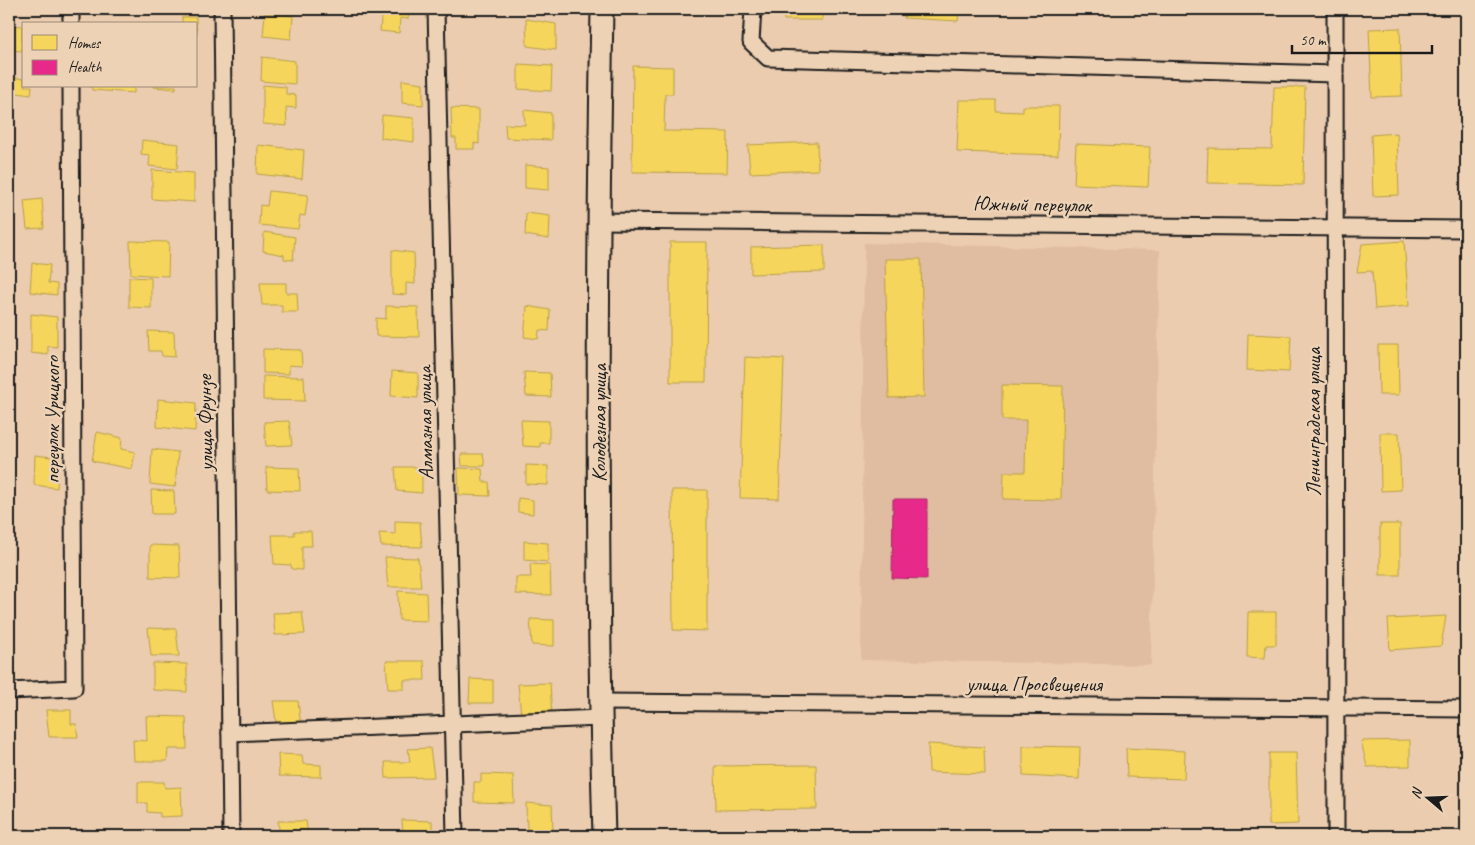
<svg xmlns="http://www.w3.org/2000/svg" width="1475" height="845" font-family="Caveat,sans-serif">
  <rect width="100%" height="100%" fill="#ecccaf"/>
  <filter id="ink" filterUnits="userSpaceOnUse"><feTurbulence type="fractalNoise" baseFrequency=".02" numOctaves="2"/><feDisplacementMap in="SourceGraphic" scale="10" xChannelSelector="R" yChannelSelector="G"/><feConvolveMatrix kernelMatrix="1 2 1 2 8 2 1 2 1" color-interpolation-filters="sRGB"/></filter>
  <g filter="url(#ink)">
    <path fill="#e0bda1" d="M864,243L1160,250L1151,665L861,660Z"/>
    <g fill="#f6d55c" stroke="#b59e49">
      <path d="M159,9H190V11L159,10Z"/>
      <path d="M382,9H409L408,19L400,18L399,33L380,31Z"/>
      <path d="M628,9H680V10Z"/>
      <path d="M784,9H823L822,20H784Z"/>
      <path d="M905,9H959L958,21L904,18Z"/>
      <rect x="1047" y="9" width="40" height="4"/>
      <path d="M265,13L293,16L291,39L263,36Z"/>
      <path d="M182,17H196L197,33L196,24H182Z"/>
      <path d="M526,19L556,24V50L527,46Z"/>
      <path d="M9,25L22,26V51L9,50Z"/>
      <path d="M1400,28L1402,96L1372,97L1369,29Z"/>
      <path d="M262,57L295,61V84L261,81Z"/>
      <path d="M518,64L552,66L551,91L518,89Z"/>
      <path d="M633,66L673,67V94H665L664,131L728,132L727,173L632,172Z"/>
      <path d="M9,77L24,79V86H32L31,95L9,92Z"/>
      <path d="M402,80L423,83V105L402,103Z"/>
      <path d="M263,85L286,87V94L296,95V108L286,107L287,126L263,124Z"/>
      <path d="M91,86H134V93L92,90Z"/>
      <path d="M153,86H176V89L153,87Z"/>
      <path d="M1274,87H1305L1303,185L1207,183L1208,148L1272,149Z"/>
      <path d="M959,100H996V111L1023,112V106H1059L1058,155L957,152Z"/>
      <path d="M451,108L479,109V144L474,143V149H456V138H452Z"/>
      <path d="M524,110L551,113V140L506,138L505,124L525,125Z"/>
      <path d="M382,115L414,118V142L381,138Z"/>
      <path d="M1397,133L1399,195L1373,196L1371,135Z"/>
      <path d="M142,140L179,144L177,169L149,166L150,155L141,154Z"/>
      <path d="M817,142L818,170L750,173L748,145Z"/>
      <path d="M1076,144L1150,147L1148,187L1074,184Z"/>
      <path d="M258,145L304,150L302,179L257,174Z"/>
      <path d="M525,165L549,167V190L525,188Z"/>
      <path d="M152,170L194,173V202L152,199Z"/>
      <path d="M269,191L308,195L305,216L300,215L298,229L259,225L260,205L267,206Z"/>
      <path d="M42,199L44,228L27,229L24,201Z"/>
      <path d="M526,213L550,216L549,239L525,235Z"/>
      <path d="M264,232L295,237L293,260L284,259V255L263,251Z"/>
      <path d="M130,241L169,242L168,276L131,274Z"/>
      <path d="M1404,241L1409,306L1375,309L1372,271L1357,272L1362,244Z"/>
      <path d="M670,242H707L706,382H670Z"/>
      <path d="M824,245V272L751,274V247Z"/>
      <path d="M392,250L414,253L415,284L406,283V295L392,294Z"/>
      <path d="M885,259H921L924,397L889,398Z"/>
      <path d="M32,263L50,265L48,283L57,284V295L30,292Z"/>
      <path d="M129,277L151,278V308L129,307Z"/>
      <path d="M260,283H286V293H297L298,312H282V305H262Z"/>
      <path d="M386,306L418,307L419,337L376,336V318L386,319Z"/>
      <path d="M527,306L550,310L549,331L539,330L538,339L524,337Z"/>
      <path d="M31,314L57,317V347L48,346V355L31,353Z"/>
      <path d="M148,331L174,332L175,357L162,356L161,351H149Z"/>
      <path d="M1248,334L1291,336L1289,372L1247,370Z"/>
      <path d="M1378,345H1398L1399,395H1379Z"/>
      <path d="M263,349L301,350L302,366L289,365V374L263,373Z"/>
      <path d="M745,357L784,359L779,499L740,498Z"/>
      <path d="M392,371L418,373V398L391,396Z"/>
      <path d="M524,372L550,373L551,397L526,396Z"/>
      <path d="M263,376L304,377L305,401L263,400Z"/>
      <path d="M1002,385L1063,386L1061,500L1003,499L1004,472H1025L1026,420H1002Z"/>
      <path d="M158,399L196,403L195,431L157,427Z"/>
      <path d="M521,420L549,421V443H540V447L523,446Z"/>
      <path d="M289,421L292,445L266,446L264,422Z"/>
      <path d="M97,432L122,438L121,449L135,452L132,469L92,461Z"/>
      <path d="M1380,433H1399L1401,490L1381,491Z"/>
      <path d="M152,449L178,452L175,487L150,484Z"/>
      <path d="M461,454H483L485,466H462Z"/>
      <path d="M35,455L59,458L57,488L34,485Z"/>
      <path d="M526,465L548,466V485L526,484Z"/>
      <path d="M266,467L299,468L300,491L267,490Z"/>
      <path d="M395,467H422V493L397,491Z"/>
      <path d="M458,468L482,469L483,482H489L490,496L459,495Z"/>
      <path d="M151,490L174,491L175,514H152Z"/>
      <path d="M672,490H707V631L673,630Z"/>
      <path d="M518,498L533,500V514L518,512Z"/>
      <path d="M395,521L420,522L422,547L381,546L379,533L395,534Z"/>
      <rect x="1380" y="524" width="20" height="51"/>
      <path d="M294,531H311L312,546H302V570L292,569L291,565L274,564L272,535H295Z"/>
      <path d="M524,541L548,543V562L524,560Z"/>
      <path d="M150,545L179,546L180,578L150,577Z"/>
      <path d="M385,557L418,558L421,587H388Z"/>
      <path d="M530,564L550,565L551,595L516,594V577H531Z"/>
      <path d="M398,591L426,593L427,621L399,620Z"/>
      <path d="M302,612L305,634L275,635L273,613Z"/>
      <path d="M1248,612H1276V645H1266L1265,658L1247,657Z"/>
      <path d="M1446,616L1441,646L1390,650L1388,619Z"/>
      <path d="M530,619L554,620V646L532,645Z"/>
      <path d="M148,628L176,629L179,656H151Z"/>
      <path d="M386,661H424L425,680H404V689H388Z"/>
      <path d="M153,663L187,664V692L153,690Z"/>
      <path d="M470,679L493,680V703H469Z"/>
      <path d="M550,683L552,716H521L518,684Z"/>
      <path d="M273,701H298L301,727L277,728Z"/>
      <path d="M46,710H71V724H76L78,737H49Z"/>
      <path d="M146,716L186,717L187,749H168L167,761H134L133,740L147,741Z"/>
      <path d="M1410,740V766L1367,767L1361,741Z"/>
      <path d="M928,744L984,747L985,774L929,772Z"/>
      <path d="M1023,746L1080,747L1079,779L1023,776Z"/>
      <path d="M430,748L434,777L386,778L385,762H410L408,749Z"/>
      <path d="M1126,748L1185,751L1184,779L1127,777Z"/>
      <path d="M1269,753H1296L1298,824L1269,825Z"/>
      <path d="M278,754L302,755L303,764L321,765V777L279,776Z"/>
      <path d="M816,765L817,809L716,810L715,766Z"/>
      <path d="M481,774L513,775L514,803L474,802V782H481Z"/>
      <path d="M138,782H164L165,788L181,787L182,816L160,817V813L147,812V803H138Z"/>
      <path d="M526,803L552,805L553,831L527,830Z"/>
      <path d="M402,820L432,821V836H403Z"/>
      <path d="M278,821H306L308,836H280Z"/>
      <path d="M162,831L191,832L192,836H162Z"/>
    </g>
    <path fill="#e7298a" stroke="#aa2569" d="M893,499H927V579L892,578Z"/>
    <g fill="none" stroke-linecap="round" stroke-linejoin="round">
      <g stroke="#1c1c1c" stroke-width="19">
        <g id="street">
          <path d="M71,9V24"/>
          <path d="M222,9L231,836"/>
          <path d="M436,9L455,836"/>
          <path d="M753,9L751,42L768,58L1335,74"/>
          <path d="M1335,9L1336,836"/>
          <path d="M598,221L1466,229"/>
          <path d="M9,691L74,688L71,86"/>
          <path d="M600,702L1466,709"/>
          <path d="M230,733L601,718"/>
        </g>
      </g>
      <g stroke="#1c1c1c" stroke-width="25">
        <path id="secondary" d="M602,9C597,284 596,561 604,836"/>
      </g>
      <use href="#street" stroke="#eed2b5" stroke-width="15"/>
      <use href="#secondary" stroke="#eed2b5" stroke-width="21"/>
    </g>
  </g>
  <g text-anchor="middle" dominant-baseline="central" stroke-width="5" stroke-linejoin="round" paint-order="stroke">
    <g font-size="21" fill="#1c1c1c" stroke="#eed2b5">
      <text transform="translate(1032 204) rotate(1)">Южный переулок</text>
      <text transform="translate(52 420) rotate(-90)">переулок Урицкого</text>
      <text transform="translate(1313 422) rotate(-90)">Ленинградская улица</text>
      <text transform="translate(205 423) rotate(-91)">улица Фрунзе</text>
      <text transform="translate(425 423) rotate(-91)">Алмазная улица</text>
      <text transform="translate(599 423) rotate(-90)">Колодезная улица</text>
      <text x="1034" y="684">улица Просвещения</text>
    </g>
  </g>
  <rect width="1475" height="845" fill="none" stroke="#eed2b5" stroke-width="30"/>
  <rect x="15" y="15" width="1445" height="815" fill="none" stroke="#1c1c1c" stroke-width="2" filter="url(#ink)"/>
  <rect x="22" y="22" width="175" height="65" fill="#eed2b5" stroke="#9a8978"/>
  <rect x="32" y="35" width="25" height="15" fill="#f6d55c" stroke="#9a8978"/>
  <text x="68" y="48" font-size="15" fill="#1c1c1c">Homes</text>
  <rect x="32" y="60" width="25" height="15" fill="#e7298a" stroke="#9a8978"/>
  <text x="68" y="72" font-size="15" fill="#1c1c1c">Health</text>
  <g transform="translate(1428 798) rotate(289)" stroke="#eed2b5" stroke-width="4" paint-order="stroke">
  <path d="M0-4L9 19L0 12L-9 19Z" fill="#1c1c1c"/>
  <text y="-8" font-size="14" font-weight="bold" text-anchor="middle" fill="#1c1c1c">N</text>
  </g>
  <path d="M1292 45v8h140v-8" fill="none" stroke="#1c1c1c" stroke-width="2.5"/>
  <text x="1300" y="45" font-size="15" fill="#1c1c1c" stroke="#eed2b5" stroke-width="4" paint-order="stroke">50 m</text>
</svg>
